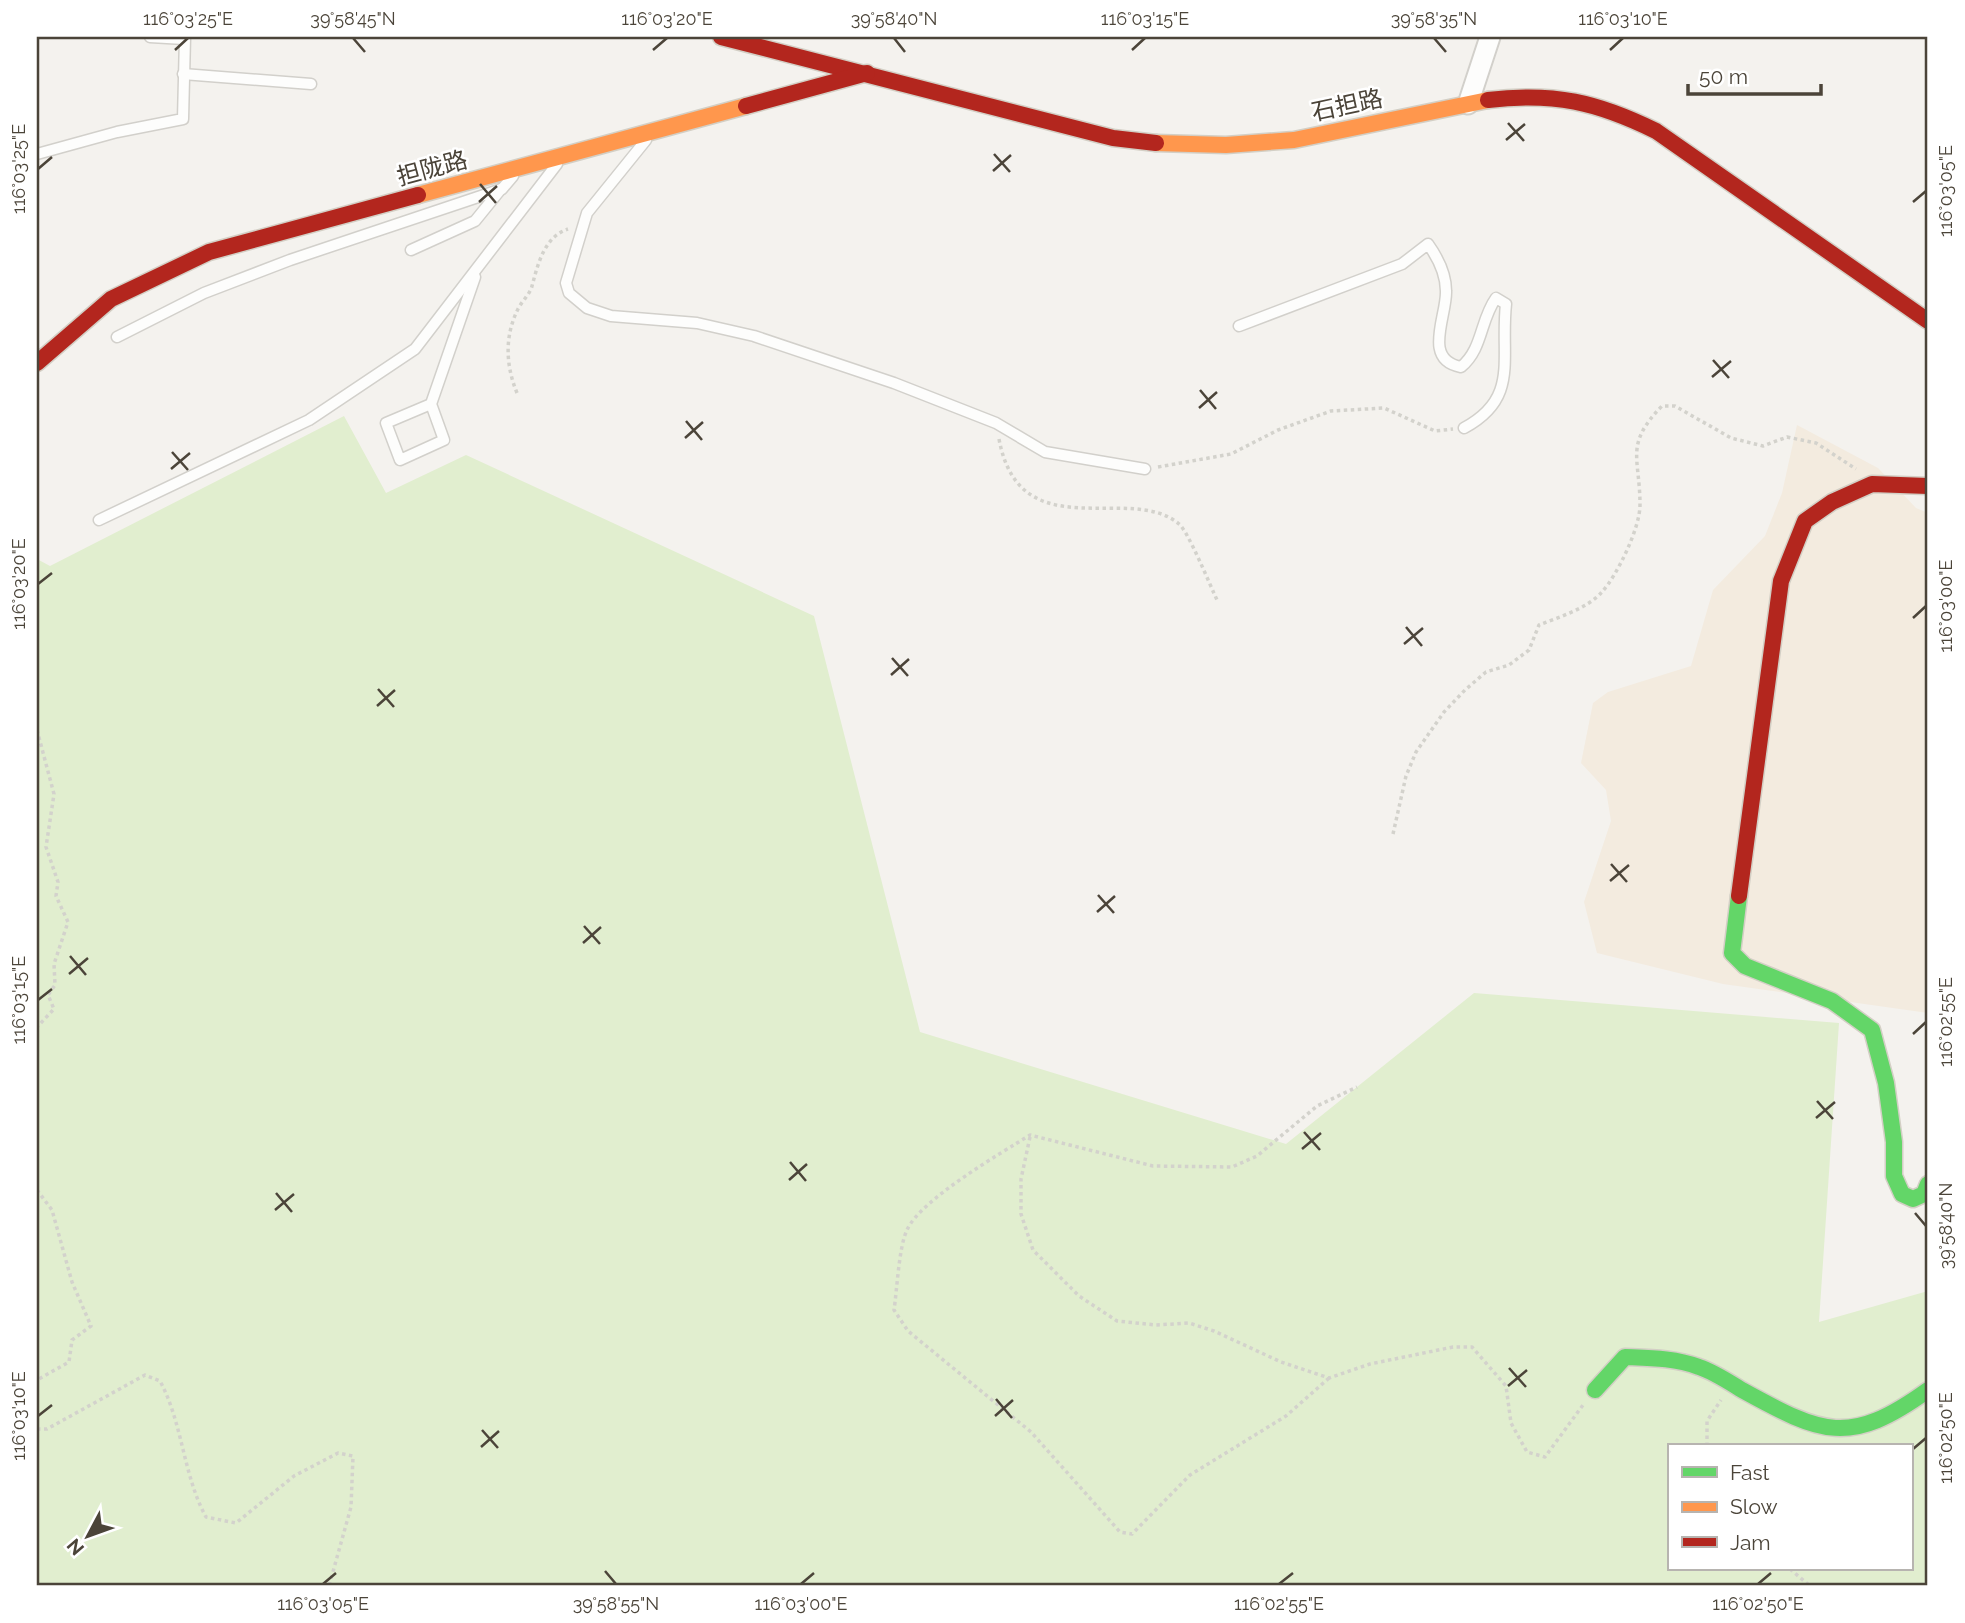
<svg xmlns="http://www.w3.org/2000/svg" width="1965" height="1623" font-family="Raleway,'Noto Sans SC',sans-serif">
  <rect width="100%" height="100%" fill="#f4f2ee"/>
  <path fill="#f3ebdf" d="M1797,425L1878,468L1916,508L1928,513V1013L1723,984L1597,953L1584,902L1611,821L1606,790L1581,763L1593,703L1608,692L1691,666L1713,590L1765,536L1782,493Z"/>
  <path fill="#e1eecf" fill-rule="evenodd" d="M344,416L386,493L466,455L814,616L920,1032L1286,1144L1474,993L1839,1023L1819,1322L1928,1291V1586H37V559L50,566ZM1669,1446H1911V1569H1669Z"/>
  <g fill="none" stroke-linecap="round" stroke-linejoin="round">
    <g stroke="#d2d0cb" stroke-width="13">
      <g id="lane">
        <path d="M150,37L184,39"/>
        <path d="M183,74L311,84"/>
        <path d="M646,140L587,213L566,283L569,293L587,308L611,316L697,323L754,336L894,383L996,423L1045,452L1145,469"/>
        <path d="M37,154L117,132L183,119L185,37"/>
        <path d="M411,250L475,221L501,189"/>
        <path d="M1239,326L1402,264L1428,244C1438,258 1446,273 1446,291C1447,316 1422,360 1461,367C1483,349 1480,320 1496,298L1506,304C1500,359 1520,398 1464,428"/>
        <path d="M117,337L204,293L290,260L502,189L513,176"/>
        <path d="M431,404L444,440L400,460L386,423L431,404L475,277"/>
        <path d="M99,520L309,420L415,349L557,164"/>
      </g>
    </g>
    <g stroke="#d2d0cb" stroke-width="23">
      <path id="street" d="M1468,104L1490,37"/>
    </g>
    <g stroke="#d3cfc5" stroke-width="19">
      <g id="fast">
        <path d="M1739,896L1732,953L1745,966L1832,1001L1872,1030L1886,1083L1894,1142V1176L1902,1194L1913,1199L1924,1194L1928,1184"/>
        <path d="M1595,1390L1625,1357C1650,1358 1675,1358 1699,1367C1714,1372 1729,1382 1742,1390C1822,1434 1849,1447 1928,1390"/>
      </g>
    </g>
    <g stroke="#d3cfc5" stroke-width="19">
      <g id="slow">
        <path d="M1156,143L1226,145L1294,140L1488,100"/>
        <path d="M418,195L746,106"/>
      </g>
    </g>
    <g stroke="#d3cfc5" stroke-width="19">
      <g id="jam">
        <path d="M721,37L1113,138L1156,143"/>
        <path d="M1488,100C1554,92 1597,102 1656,131L1928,321"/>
        <path d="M746,106L867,73"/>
        <path d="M37,363L111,299L209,252L418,195"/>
        <path d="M1739,896L1781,581L1805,521L1832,502L1872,484L1928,486"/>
      </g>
    </g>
    <g stroke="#d3d2cc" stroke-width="3.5" stroke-dasharray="3.5 3.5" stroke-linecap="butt">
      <path d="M517,393C506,366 504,337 518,309C522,301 530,294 532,286C538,264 544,237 568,229"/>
      <path d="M999,439C1020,551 1130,482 1179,524C1188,531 1210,585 1217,600"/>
      <path d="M1158,467L1231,454L1278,430L1331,411L1384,408L1435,431L1453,429"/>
      <path d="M37,730L54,794L46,847L58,882L56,896L68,922L54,964L55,985L48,995L54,1009L37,1027"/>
      <path d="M1393,834L1406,776L1416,752L1444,712L1465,690L1486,672L1509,665L1529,650L1539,625C1559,617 1586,609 1601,593C1617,576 1640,528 1640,505C1640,457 1624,445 1662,406H1675L1731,438L1763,446L1787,437L1816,443L1856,469"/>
      <path d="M1030,1137L1021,1179V1214L1033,1250L1079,1296L1117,1321L1156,1325L1189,1323L1214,1331L1281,1362L1329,1378L1370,1364L1453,1347H1472L1506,1386L1511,1423L1527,1452L1545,1457L1583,1405"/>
      <path d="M37,1190L52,1210L72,1282L91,1326L72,1340L69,1362L37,1380"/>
      <path d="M1329,1378L1286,1416L1190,1475L1132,1534L1120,1532L1031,1432L908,1331L894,1310C897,1290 899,1246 907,1230C920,1200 1001,1153 1030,1135L1153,1166L1232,1167L1257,1156L1317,1106L1357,1087"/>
      <path d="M37,1429H47L145,1375L160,1381C183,1424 183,1475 206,1517L236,1523L294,1476L338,1453L353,1456L351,1507L329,1586"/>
      <path d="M1707,1446V1421L1721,1400"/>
      <path d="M1790,1569L1810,1586"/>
    </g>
    <use href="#lane" stroke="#fdfdfc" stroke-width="10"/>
    <use href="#street" stroke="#fdfdfc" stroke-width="19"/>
    <use href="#fast" stroke="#63d668" stroke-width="16"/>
    <use href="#slow" stroke="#ff974d" stroke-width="16"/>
    <use href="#jam" stroke="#b3261e" stroke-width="16"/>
  </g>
  <path fill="none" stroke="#4b4439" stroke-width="2.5" d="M353,38L365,52M894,38L905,52M1434,38L1446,52M175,50L188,38M653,50L667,38M1132,50L1145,38M1610,50L1623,38M1508,123L1524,141M1506,140L1525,124M994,154L1010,172M38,169L52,157M993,171L1011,155M480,184L496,203M479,202L497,186M1913,202L1926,191M1713,360L1729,378M1712,377L1731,361M1200,390L1216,409M1199,408L1217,392M686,421L702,440M685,438L703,422M172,452L188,470M171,469L190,453M38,584L52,573M1913,618L1926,606M1406,627L1422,646M1404,644L1423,628M892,658L908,676M891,675L909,659M378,689L394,707M377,706L395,690M1611,864L1627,882M1610,881L1629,865M1098,895L1114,913M1097,912L1115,896M584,926L600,944M583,943L601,927M70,956L86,975M69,974L88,958M38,1000L52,989M1913,1034L1926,1022M1817,1101L1833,1119M1816,1118L1835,1102M1304,1132L1320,1150M1302,1149L1321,1133M790,1162L806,1181M789,1180L807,1164M276,1193L292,1212M275,1210L294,1194M1915,1213L1926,1226M1509,1368L1526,1387M1508,1386L1527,1370M996,1399L1012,1418M38,1416L52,1405M995,1416L1013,1400M482,1430L498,1448M481,1447L499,1431M1913,1449L1926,1438M605,1571L616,1584M323,1584L336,1573M801,1584L814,1573M1279,1584L1293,1573M1758,1584L1771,1573"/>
  <g text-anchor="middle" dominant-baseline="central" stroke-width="5" stroke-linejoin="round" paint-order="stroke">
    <g font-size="24" fill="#4b4439" stroke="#fff">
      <text transform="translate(1347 105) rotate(-12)">石担路</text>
      <text transform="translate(432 168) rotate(-15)">担陇路</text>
    </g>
  </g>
  <rect width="1965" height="1623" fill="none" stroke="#ffffff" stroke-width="77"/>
  <rect x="1668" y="1444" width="245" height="126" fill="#ffffff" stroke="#b7b4b0" stroke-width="2"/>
  <rect x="1682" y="1467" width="35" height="10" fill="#63d668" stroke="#b7b4b0" stroke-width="2"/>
  <text x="1730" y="1480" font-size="21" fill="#4b4439">Fast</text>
  <rect x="1682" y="1502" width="35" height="10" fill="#ff974d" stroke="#b7b4b0" stroke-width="2"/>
  <text x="1730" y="1514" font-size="21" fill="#4b4439">Slow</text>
  <rect x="1682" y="1537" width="35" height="10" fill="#b3261e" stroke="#b7b4b0" stroke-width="2"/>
  <text x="1730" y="1550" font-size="21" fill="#4b4439">Jam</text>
  <g transform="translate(88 1536) rotate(229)" stroke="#ffffff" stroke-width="5" paint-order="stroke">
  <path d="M0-5L12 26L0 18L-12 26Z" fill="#4b4439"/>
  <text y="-10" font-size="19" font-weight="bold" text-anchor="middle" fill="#4b4439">N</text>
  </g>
  <path d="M1688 84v10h133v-10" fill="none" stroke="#4b4439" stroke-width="3.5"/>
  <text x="1699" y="84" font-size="21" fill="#4b4439" stroke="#ffffff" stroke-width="5" paint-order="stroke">50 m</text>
  <rect x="38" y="38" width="1888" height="1546" fill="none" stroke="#4b4439" stroke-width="2.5"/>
  <g font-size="18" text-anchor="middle" fill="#4b4439">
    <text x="188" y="25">116°03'25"E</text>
    <text x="353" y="25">39°58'45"N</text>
    <text x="667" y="25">116°03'20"E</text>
    <text x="894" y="25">39°58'40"N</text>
    <text x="1145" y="25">116°03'15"E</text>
    <text x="1434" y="25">39°58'35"N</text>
    <text x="1623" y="25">116°03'10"E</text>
    <text transform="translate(19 169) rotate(-90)" y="6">116°03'25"E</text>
    <text transform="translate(1946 191) rotate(-90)" y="6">116°03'05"E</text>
    <text transform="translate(19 584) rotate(-90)" y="6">116°03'20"E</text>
    <text transform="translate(1946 606) rotate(-90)" y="6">116°03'00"E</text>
    <text transform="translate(19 1000) rotate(-90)" y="6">116°03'15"E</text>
    <text transform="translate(1946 1022) rotate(-90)" y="6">116°02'55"E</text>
    <text transform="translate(1946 1226) rotate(-90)" y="6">39°58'40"N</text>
    <text transform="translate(19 1416) rotate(-90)" y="6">116°03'10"E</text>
    <text transform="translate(1946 1438) rotate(-90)" y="6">116°02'50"E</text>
    <text x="323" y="1610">116°03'05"E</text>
    <text x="616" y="1610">39°58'55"N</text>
    <text x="801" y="1610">116°03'00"E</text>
    <text x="1279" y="1610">116°02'55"E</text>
    <text x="1758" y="1610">116°02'50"E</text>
  </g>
</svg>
